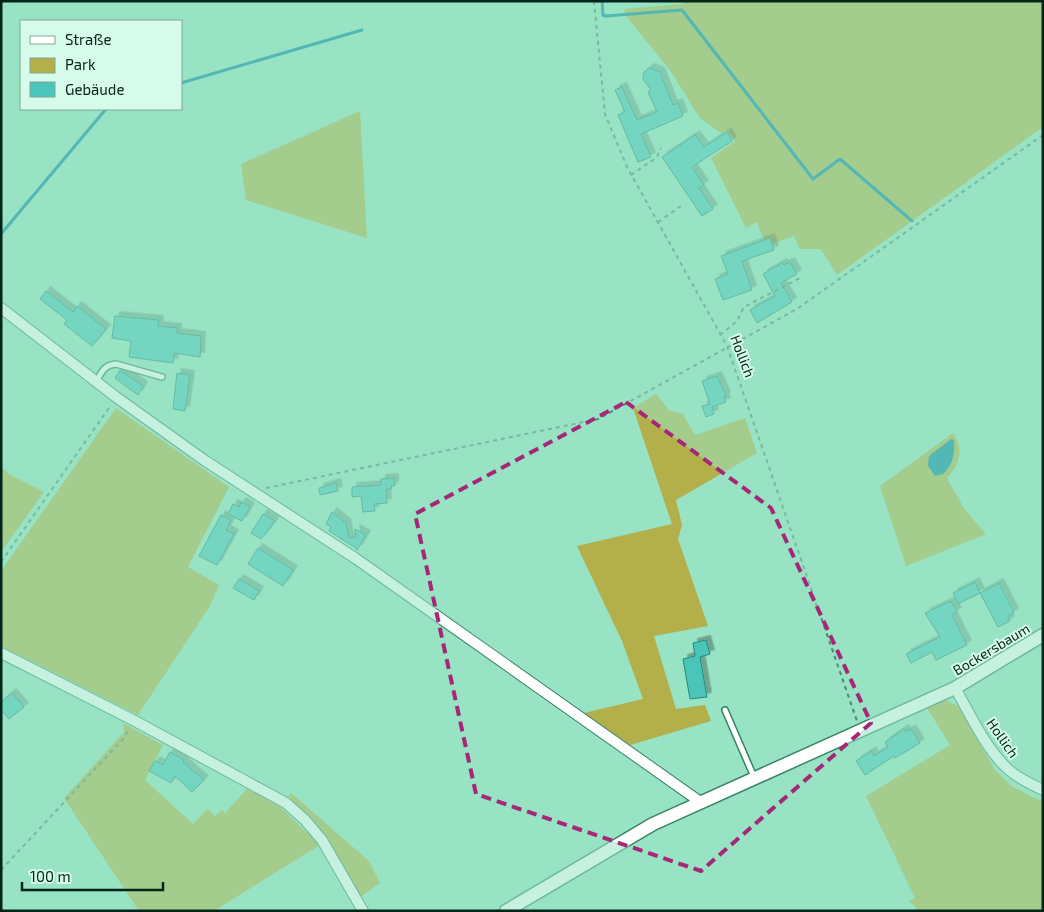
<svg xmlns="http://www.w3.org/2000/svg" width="1044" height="912" font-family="'Exo 2',sans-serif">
  <defs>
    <filter id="shadow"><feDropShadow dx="4.5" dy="-4.5" stdDeviation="0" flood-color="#0004"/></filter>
  </defs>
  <rect width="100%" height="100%" fill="#97e3c4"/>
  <g fill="#b3af4a">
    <path d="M686,1H1043V127L837,275L821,249H800L794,236L772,244L770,238L764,241L757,222L746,228L711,158L735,141L727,130L721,133L700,118L669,69L626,16L624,9L681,4Z"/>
    <path d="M360,111L367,238L246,200L241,164Z"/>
    <path d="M656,394L669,410L683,414L695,435L745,418L757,453L676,500L682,525L678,539L708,626L654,636L676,709L705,705L711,721L630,745L584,713L643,699L622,641L577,546L672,524L633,408Z"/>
    <path d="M116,408L229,487L188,567L219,585L210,606L138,715L1,646V571Z"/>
    <path d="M953,433C965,449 959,465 947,478L965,510L986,534L906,566L880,486Z"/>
    <path d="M1,467L9,474L44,492L1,552Z"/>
    <path d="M946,700L958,706L995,770L1013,787L1043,802V911H919L909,901L915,898L866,796L950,745L927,708Z"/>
    <path d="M123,723L163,745L145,780L193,824L207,809L215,816L222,810L225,813L247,789L279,806L320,845L214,911H139L64,798L124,732Z"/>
    <path d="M291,793L369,861L380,883L360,897L325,836L288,796Z"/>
  </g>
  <path fill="#0080a5" d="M951,439L954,440C955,454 953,465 943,474L935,476L928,466L929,456Z"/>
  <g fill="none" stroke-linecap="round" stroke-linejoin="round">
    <g stroke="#0080a5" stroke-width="3">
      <path d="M602,1L603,15L606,16L682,10L813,179L840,159L912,221"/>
      <path d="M181,83L362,30"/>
      <path d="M1,234L106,109"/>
    </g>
  </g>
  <g fill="#4cc5ba" stroke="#27867e" filter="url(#shadow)">
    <path d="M650,68L660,72L673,105L678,103L683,116L641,134L651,157L638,162L618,115L625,112L615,90L622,87L637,120L657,112L648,92L651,90L643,79L644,72Z"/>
    <path d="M727,132L732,141L692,167L704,185L699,188L713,209L702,216L662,157L695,135L704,147Z"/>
    <path d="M770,238L774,250L742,261L752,290L723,300L715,279L728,274L721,256Z"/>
    <path d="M790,262L797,274L781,283L792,302L757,323L750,310L775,296L763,274L782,263L784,265Z"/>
    <path d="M46,291L73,312L77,306L106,329L92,346L64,324L67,320L40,299Z"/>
    <path d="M115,316L159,320L158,326L177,328V333L201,336L200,357L174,353L173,363L129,357L131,341L112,338Z"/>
    <path d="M120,370L143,386L138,395L115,378Z"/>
    <path d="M177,373L190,375L185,411L173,409Z"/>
    <path d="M717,376L726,396L724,397L726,402L712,407L714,414L706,417L702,406L710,404L702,381Z"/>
    <path d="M394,478V486H391L392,489H386L387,503L374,504L375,511L363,512L361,496L352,497V487L381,485V479Z"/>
    <path d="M336,483L338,491L320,495L319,488Z"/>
    <path d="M241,502L250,507L242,521L228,514L233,504L239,507Z"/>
    <path d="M332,512L346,523L349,538L356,537L355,529L366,535L357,550L356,548L329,531L331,527L326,524Z"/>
    <path d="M263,514L275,521L261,539L251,533Z"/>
    <path d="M221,515L231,520L226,530L234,534L217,565L199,556Z"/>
    <path d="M258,548L293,570L283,586L248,564Z"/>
    <path d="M239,579L259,591L254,600L233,588Z"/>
    <path d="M975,582L980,593L958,604L953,593Z"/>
    <path d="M999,583L1014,613L1008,616L1010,621L998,627L980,593Z"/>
    <path d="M951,601L957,612L952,615L967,645L936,660L932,652L911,663L906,654L940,637L925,613Z"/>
    <path d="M706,640L710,654L700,657L707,697L690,699L683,659L695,656L693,643Z"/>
    <path d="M12,693L24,707L9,719L1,710V702Z"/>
    <path d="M904,729L906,732L911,729L920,743L895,758L894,756L865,775L856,761L872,751L874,756L888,747L885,742Z"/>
    <path d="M170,752L184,760L183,762L204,780L192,792L175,776L171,783L149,771L155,761L163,765Z"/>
  </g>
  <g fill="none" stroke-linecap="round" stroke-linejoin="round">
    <g stroke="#388368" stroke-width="8">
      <g id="service">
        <path d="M97,380C102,371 105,365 116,364L162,377"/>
        <path d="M725,710L754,777"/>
      </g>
    </g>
    <g stroke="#388368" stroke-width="12">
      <g id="minor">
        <path d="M1,308L116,397L204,460L355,558L699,801"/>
        <path d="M1,653L135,721L286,803L305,820L322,840L363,911"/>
        <path d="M955,688C971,715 986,750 1009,770C1019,779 1031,784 1043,790"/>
      </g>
    </g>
    <g stroke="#388368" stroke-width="15">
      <path id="tertiary" d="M506,911L653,824L955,688L1043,635"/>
    </g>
    <g stroke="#508771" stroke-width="2" stroke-dasharray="4 4" stroke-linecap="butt">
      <path d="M594,1L605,114L627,167L727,346L857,721"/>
      <path d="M631,175L657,157L661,148"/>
      <path d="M658,222L681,206"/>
      <path d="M720,335L737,321L744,307L800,278"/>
      <path d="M266,488L598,419L797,309L1043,135"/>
      <path d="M1,562L111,405"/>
      <path d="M1,870L123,739L129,729"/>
    </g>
    <use href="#service" stroke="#fff" stroke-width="5"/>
    <use href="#minor" stroke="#fff" stroke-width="10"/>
    <use href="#tertiary" stroke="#fff" stroke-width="12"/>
  </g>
  <path d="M0 0H1044V912H0ZM626,402L771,508L871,723L701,871L476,794L415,514Z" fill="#97e3c4" fill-opacity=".55" fill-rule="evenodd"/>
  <path fill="none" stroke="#a62778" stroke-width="4" stroke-dasharray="10 6" stroke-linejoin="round" d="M626,402L771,508L871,723L701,871L476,794L415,514Z"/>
  <g text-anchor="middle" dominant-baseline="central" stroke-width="4" stroke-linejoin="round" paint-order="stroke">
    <g font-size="14" fill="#032419" stroke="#d6fbeb">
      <text transform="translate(743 356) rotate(69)">Hollich</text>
      <text transform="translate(991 649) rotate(-31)">Bockersbaum</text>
      <text transform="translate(1003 738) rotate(55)">Hollich</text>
    </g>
  </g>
  <rect width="1044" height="912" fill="none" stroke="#032419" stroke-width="5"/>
  <rect x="20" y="20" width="162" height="90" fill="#d6fbeb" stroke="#82a597"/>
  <rect x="30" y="36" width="25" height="8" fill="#ffffff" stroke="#82a597"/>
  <text x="65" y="45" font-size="15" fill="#032419">Straße</text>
  <rect x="30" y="58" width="25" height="15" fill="#b3af4a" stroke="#82a597"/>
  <text x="65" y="70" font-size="15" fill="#032419">Park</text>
  <rect x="30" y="82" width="25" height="15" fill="#4cc5ba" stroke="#82a597"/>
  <text x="65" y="95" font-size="15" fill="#032419">Gebäude</text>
  <path d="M22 882v8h141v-8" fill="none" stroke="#032419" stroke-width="2.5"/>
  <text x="30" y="882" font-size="15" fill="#032419" stroke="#d6fbeb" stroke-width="4" paint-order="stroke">100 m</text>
</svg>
